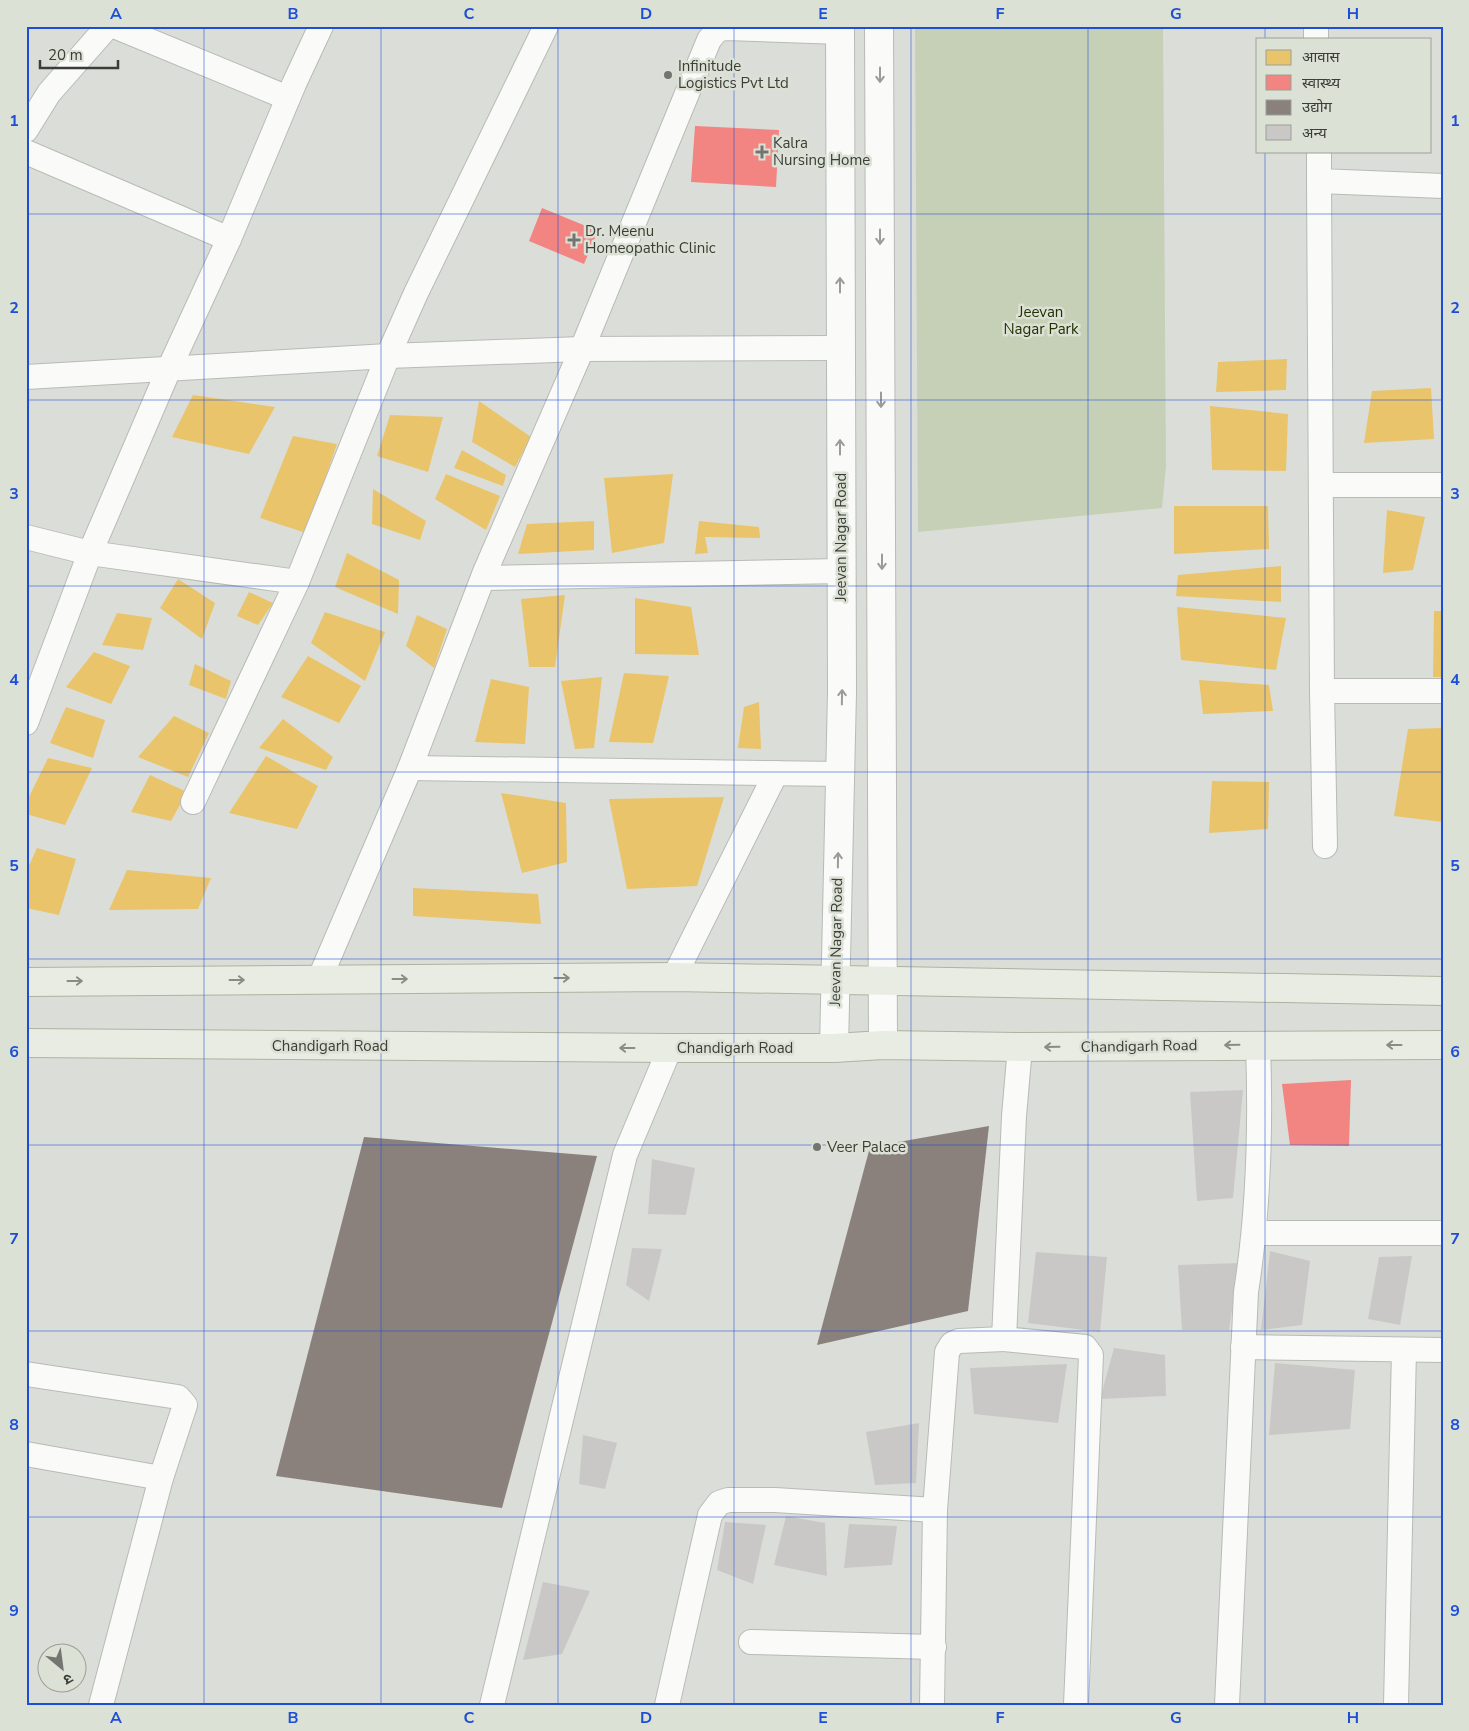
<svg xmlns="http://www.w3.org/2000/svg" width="1469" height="1731" font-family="'Nunito Sans','Noto Sans Devanagari',sans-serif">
  <rect width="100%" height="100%" fill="#dbded8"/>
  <path fill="#c6d0b7" d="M915,26H1163L1166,466L1162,508L918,532Z"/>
  <g fill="#e9c46a">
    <path d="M1287,359L1286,390L1216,392L1218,362Z"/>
    <path d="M1431,388L1434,439L1364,443L1372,391Z"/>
    <path d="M193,395L275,407L249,454L172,437Z"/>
    <path d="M479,401L531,437L515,467L472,442Z"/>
    <path d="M1210,406L1288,414L1286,471L1212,470Z"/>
    <path d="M390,415L443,417L428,472L377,456Z"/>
    <path d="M293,436L337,444L306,533L260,518Z"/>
    <path d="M462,450L506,475L503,486L454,468Z"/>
    <path d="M446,474L500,496L486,530L435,499Z"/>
    <path d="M673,474L664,543L612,553L604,478Z"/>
    <path d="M373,489L426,521L420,540L372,524Z"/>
    <path d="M1174,506H1268L1269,549L1174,554Z"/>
    <path d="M1387,510L1425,517L1413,570L1383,573Z"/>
    <path d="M594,521V550L518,554L527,524Z"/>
    <path d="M699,521L759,527L760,538L705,537L708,553L695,554Z"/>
    <path d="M347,553L399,580L398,614L335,587Z"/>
    <path d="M1281,566V602L1176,596L1178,575Z"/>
    <path d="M178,579L215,603L202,639L160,608Z"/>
    <path d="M249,592L273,603L258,625L237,616Z"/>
    <path d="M565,595L555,667H529L521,599Z"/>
    <path d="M635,598L691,607L699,655L635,654Z"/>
    <path d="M1177,607L1286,618L1276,670L1181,660Z"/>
    <path d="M1434,611H1443V677H1433Z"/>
    <path d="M325,612L385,632L365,681L311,643Z"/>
    <path d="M117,613L152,618L143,650L102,645Z"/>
    <path d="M417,615L447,629L434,668L406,646Z"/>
    <path d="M94,652L130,666L111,704L66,687Z"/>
    <path d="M308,656L361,686L339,723L281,697Z"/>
    <path d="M195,664L231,681L226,699L189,685Z"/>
    <path d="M624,673L669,676L653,743L609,742Z"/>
    <path d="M602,677L594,748L575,749L561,681Z"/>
    <path d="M491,679L529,687L525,744L475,742Z"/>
    <path d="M1199,680L1269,685L1273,711L1203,714Z"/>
    <path d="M759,702L761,749L738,748L744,707Z"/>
    <path d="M66,707L105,720L93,758L50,743Z"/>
    <path d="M174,716L209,733L188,777L138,757Z"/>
    <path d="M283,719L333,757L326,770L259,748Z"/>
    <path d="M1443,728V822L1394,816L1408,729Z"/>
    <path d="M266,756L318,786L297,829L229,813Z"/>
    <path d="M48,758L92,768L65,825L26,814V803Z"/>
    <path d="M150,775L187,792L171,821L131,812Z"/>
    <path d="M1212,781L1269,782L1268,829L1209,833Z"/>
    <path d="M501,793L566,803L567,862L522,873Z"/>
    <path d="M724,797L697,886L627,889L609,799Z"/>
    <path d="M37,848L76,859L59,915L26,908V872Z"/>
    <path d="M127,870L211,878L198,909L109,910Z"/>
    <path d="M413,888L538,894L541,924L413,916Z"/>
  </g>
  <g fill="#f28482">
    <path d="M695,126L779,130L776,187L691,182Z"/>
    <path d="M542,208L598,231L584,264L529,241Z"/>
    <path d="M1351,1080L1349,1146L1290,1145L1282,1084Z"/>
  </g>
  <g fill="#8a817c">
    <path d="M989,1126L968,1311L817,1345L870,1147Z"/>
    <path d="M364,1137L597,1156L502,1508L276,1476Z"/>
  </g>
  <g fill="#cac8c7">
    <path d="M1243,1090L1233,1198L1197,1201L1190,1092Z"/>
    <path d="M652,1159L695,1168L686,1215L648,1214Z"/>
    <path d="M632,1248L662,1249L649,1301L626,1285Z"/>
    <path d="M1270,1251L1310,1261L1302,1325L1261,1330Z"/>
    <path d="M1036,1252L1107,1257L1100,1332L1028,1323Z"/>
    <path d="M1412,1256L1400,1325L1368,1319L1379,1257Z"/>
    <path d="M1239,1263L1229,1330H1182L1178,1265Z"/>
    <path d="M1114,1348L1165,1355L1166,1396L1100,1399Z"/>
    <path d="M1275,1363L1355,1370L1350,1429L1269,1435Z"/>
    <path d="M1067,1364L1058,1423L974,1414L970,1368Z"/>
    <path d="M919,1423L916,1483L875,1485L866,1432Z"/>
    <path d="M583,1435L617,1443L605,1489L579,1484Z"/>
    <path d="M786,1516L825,1523L827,1576L774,1565Z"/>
    <path d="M725,1522L766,1525L753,1584L717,1570Z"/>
    <path d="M849,1524L897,1526L892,1565L844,1568Z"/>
    <path d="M543,1582L590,1591L562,1654L523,1660Z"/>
  </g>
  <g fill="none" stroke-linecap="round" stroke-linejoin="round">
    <g stroke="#b8bbb5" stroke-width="26">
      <g id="minor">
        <path d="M114,26L288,98"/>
        <path d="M1316,26V39"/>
        <path d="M26,130L49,93L108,26"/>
        <path d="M1319,151V181L1443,186"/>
        <path d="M26,152L229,239"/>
        <path d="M1319,181L1322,691"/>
        <path d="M26,377L388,356L582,349L839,348"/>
        <path d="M1322,485H1443"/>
        <path d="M26,537L90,553L297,582"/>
        <path d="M483,578L841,571"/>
        <path d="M26,723L90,553L169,369L229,239L294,84L321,26"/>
        <path d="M410,768L840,774"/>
        <path d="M193,802L297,582L388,356L416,293L546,26"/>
        <path d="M1325,846L1322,691H1443"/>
        <path d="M674,977L776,773"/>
        <path d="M319,980L410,768L485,572L582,349L709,40L717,30L725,28L840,32"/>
        <path d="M1020,1047L1014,1116L1004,1339L1085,1347L1091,1355L1076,1705"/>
        <path d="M1256,1233H1443"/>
        <path d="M1243,1347L1443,1350"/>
        <path d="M26,1374L178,1397L185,1405L161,1478L101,1705"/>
        <path d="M26,1454L161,1478"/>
        <path d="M751,1642L934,1647"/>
        <path d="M492,1705L625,1155L670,1048"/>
        <path d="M667,1705L710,1515L719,1503L728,1500H775L935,1510L947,1352L952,1344L959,1341L1004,1339"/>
        <path d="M932,1705L935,1510"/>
        <path d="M1227,1705L1246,1292C1259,1209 1261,1128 1258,1045"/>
        <path d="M1396,1705L1404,1350"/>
      </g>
    </g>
    <g stroke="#b8bbb5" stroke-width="30">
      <g id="tertiary">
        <path d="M879,26L883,1045"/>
        <path d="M834,1048L842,692L840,26"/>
      </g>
    </g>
    <g stroke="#acb39f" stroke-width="30">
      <g id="primary">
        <path d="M26,982L674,977L1443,991"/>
        <path d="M26,1043L670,1048H834L883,1045L1020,1047L1443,1045"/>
      </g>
    </g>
    <use href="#minor" stroke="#fafaf9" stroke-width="24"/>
    <use href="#tertiary" stroke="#fafaf9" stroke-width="28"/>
    <use href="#primary" stroke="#e9ece2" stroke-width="28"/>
  </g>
  <defs><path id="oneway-shaft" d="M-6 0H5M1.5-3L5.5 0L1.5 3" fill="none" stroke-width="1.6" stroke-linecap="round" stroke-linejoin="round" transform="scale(1.25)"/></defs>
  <g stroke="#9a9c98">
    <use href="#oneway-shaft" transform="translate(880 75) rotate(90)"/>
    <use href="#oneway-shaft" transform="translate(880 237) rotate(90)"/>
    <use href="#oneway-shaft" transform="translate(840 285) rotate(-90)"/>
    <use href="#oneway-shaft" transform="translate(881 400) rotate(90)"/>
    <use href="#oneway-shaft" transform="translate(840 447) rotate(-90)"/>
    <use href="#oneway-shaft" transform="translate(882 562) rotate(90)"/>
    <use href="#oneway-shaft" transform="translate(842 697) rotate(-89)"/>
    <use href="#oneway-shaft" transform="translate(838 860) rotate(-89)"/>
  </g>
  <g stroke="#898c84">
    <use href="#oneway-shaft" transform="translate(562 978)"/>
    <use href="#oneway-shaft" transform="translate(400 979)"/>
    <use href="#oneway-shaft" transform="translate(237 980)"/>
    <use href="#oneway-shaft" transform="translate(75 981)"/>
    <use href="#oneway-shaft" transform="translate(1232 1045) rotate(179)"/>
    <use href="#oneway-shaft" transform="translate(1394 1045) rotate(-180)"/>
    <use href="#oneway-shaft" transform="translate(1052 1047) rotate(179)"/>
    <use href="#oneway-shaft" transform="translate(627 1048) rotate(-180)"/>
  </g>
  <path fill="none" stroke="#1d4ed8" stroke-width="1" stroke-opacity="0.55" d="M204,26V1705M381,26V1705M558,26V1705M734,26V1705M911,26V1705M1088,26V1705M1265,26V39M1265,151V1705M26,214H1443M26,400H1443M26,586H1443M26,772H1443M26,959H1443M26,1145H1443M26,1331H1443M26,1517H1443"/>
  <g fill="#737570" stroke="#dce1d5" stroke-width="2">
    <circle cx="668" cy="75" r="5"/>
    <path d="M759.5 144.5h5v5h5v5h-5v5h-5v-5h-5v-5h5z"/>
    <path d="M571.5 232.5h5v5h5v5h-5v5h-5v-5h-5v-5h5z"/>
    <circle cx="817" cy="1147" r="5"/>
  </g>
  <g text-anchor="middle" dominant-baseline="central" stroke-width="5" stroke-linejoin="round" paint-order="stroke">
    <g font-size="15" fill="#3b3d38" stroke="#dce1d5" text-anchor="start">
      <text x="678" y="66">Infinitude<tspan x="678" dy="17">Logistics Pvt Ltd</tspan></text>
      <text x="773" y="143">Kalra<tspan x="773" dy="17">Nursing Home</tspan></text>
      <text x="585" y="231">Dr. Meenu<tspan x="585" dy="17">Homeopathic Clinic</tspan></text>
      <text x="827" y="1147">Veer Palace</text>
    </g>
    <g font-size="15" fill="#233100" stroke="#dce1d5">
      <text x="1041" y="312">Jeevan<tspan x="1041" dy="17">Nagar Park</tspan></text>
    </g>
    <g font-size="15" fill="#3b3d38" stroke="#dce1d5">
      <text transform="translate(841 537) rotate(-90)">Jeevan Nagar Road</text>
      <text transform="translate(836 942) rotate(-89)">Jeevan Nagar Road</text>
      <text x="330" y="1046">Chandigarh Road</text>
      <text transform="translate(1139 1046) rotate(-1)">Chandigarh Road</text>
      <text x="735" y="1048">Chandigarh Road</text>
    </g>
  </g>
  <rect width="1469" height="1731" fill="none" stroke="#dce1d5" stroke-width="55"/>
  <rect x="1256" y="38" width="175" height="115" fill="#dce1d5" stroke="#9c9f96"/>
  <rect x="1266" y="50" width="25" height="15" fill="#e9c46a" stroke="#9c9f96"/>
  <text x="1302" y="62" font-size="15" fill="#3b3d38">आवास</text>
  <rect x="1266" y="75" width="25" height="15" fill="#f28482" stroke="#9c9f96"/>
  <text x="1302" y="88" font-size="15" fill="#3b3d38">स्वास्थ्य</text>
  <rect x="1266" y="100" width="25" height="15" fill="#8a817c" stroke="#9c9f96"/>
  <text x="1302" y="112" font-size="15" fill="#3b3d38">उद्योग</text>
  <rect x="1266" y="125" width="25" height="15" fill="#cac8c7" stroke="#9c9f96"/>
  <text x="1302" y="138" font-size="15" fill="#3b3d38">अन्य</text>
  <g transform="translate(62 1668) rotate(151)"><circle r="24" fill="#dce1d5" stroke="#9c9f96"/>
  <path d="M0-4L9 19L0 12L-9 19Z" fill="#737570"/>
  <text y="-8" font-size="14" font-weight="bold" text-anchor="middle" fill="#3b3d38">उ</text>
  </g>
  <path d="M40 60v8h78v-8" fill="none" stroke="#3b3d38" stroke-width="2.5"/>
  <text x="48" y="60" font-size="15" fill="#3b3d38" stroke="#dce1d5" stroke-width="4" paint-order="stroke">20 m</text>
  <rect x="28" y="28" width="1414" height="1676" fill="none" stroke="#1d4ed8" stroke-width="2"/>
  <g font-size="16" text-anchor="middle" font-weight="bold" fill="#1d4ed8">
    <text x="116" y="19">A</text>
    <text x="293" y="19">B</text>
    <text x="469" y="19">C</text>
    <text x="646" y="19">D</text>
    <text x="823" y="19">E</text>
    <text x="1000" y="19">F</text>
    <text x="1176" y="19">G</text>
    <text x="1353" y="19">H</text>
    <text x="14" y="126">1</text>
    <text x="1455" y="126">1</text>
    <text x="14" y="313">2</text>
    <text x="1455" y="313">2</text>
    <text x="14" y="499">3</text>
    <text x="1455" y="499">3</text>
    <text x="14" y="685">4</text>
    <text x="1455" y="685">4</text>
    <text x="14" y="871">5</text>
    <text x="1455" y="871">5</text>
    <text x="14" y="1057">6</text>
    <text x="1455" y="1057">6</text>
    <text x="14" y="1244">7</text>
    <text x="1455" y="1244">7</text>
    <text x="14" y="1430">8</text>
    <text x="1455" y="1430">8</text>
    <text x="14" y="1616">9</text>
    <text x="1455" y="1616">9</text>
    <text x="116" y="1723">A</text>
    <text x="293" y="1723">B</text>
    <text x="469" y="1723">C</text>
    <text x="646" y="1723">D</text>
    <text x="823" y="1723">E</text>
    <text x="1000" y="1723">F</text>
    <text x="1176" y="1723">G</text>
    <text x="1353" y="1723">H</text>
  </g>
</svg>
